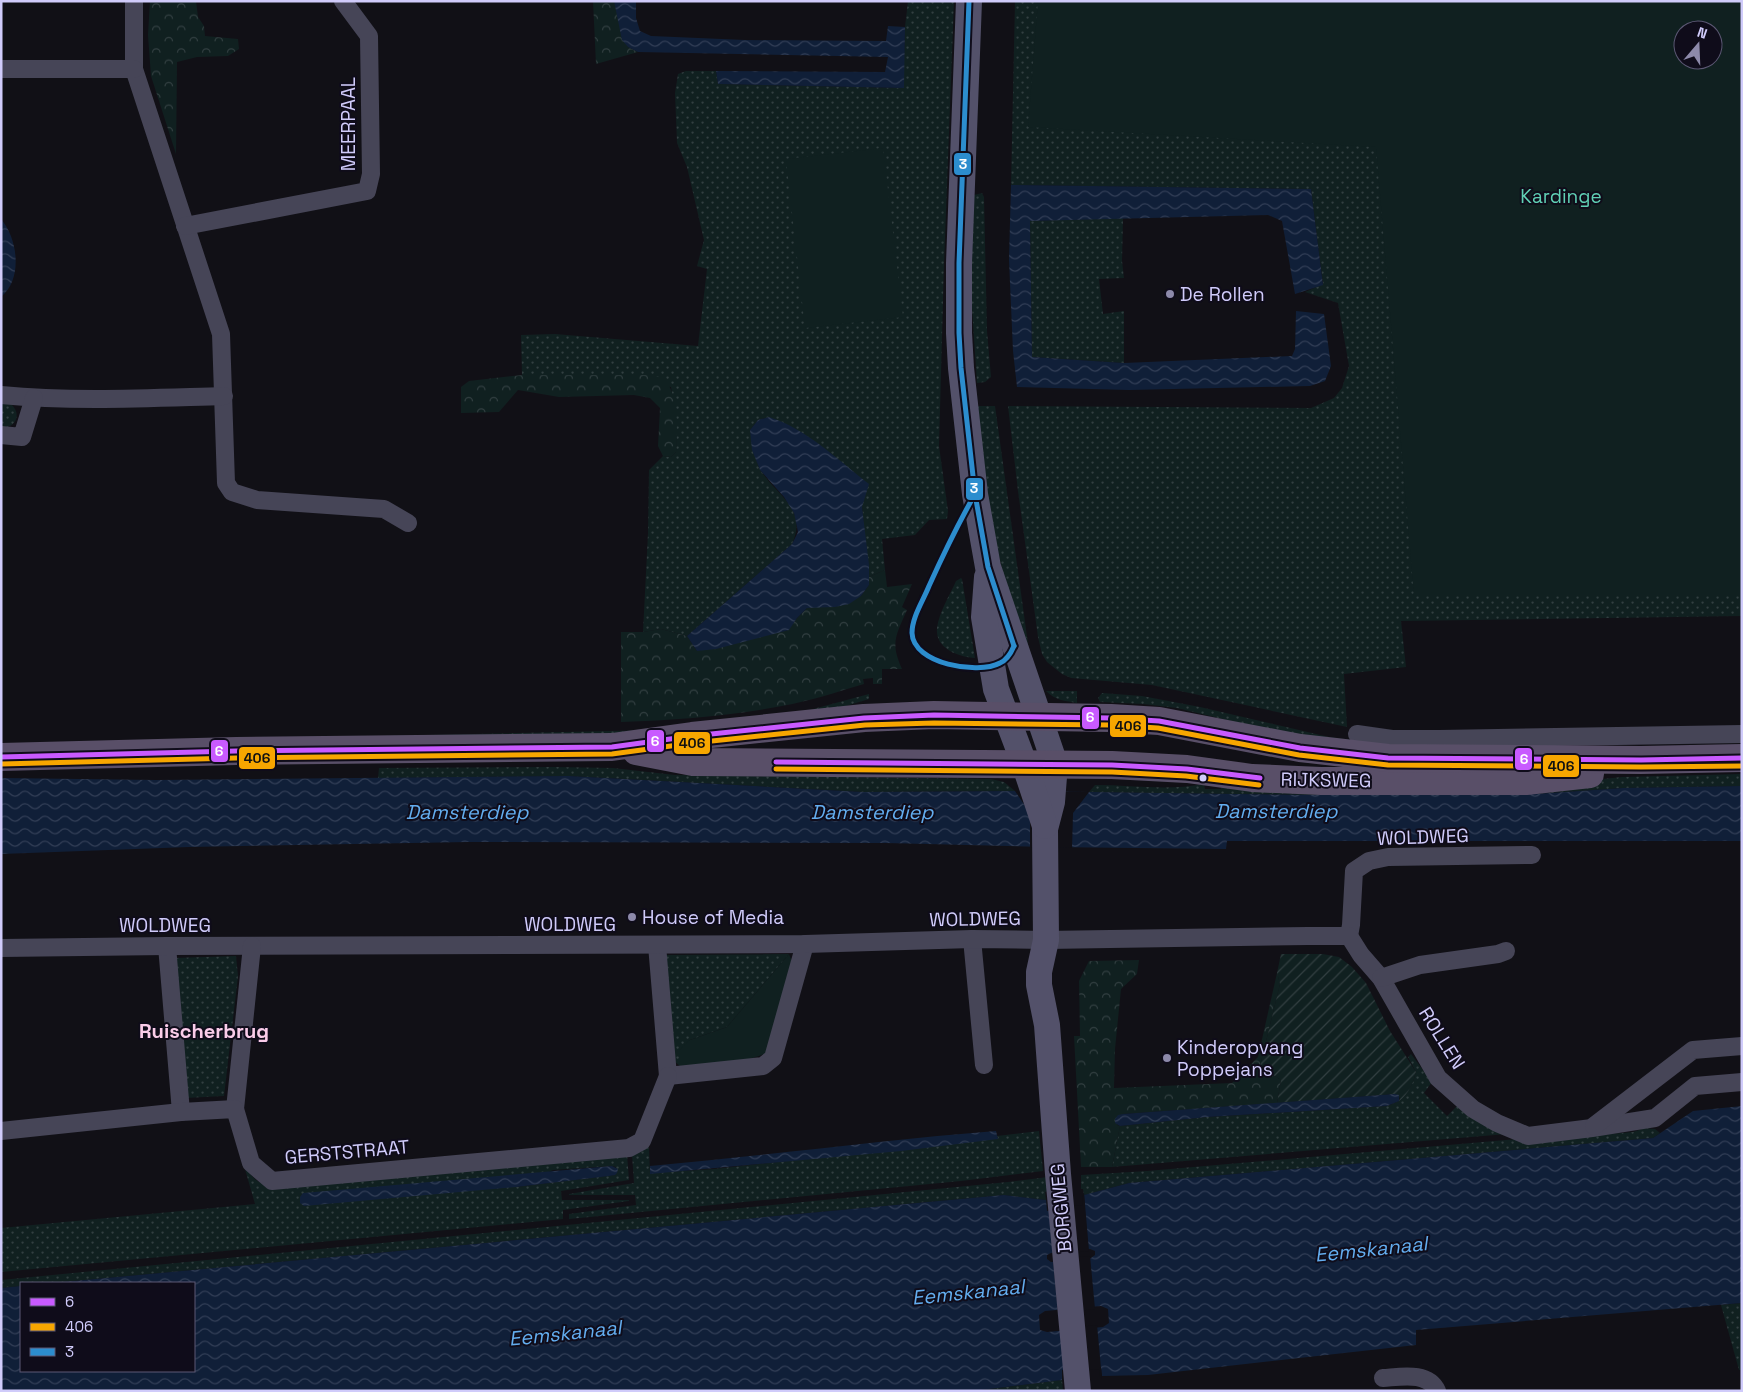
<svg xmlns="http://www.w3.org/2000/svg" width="1743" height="1392" font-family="'Space Grotesk',sans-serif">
  <defs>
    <pattern id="grass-dots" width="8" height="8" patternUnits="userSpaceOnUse" patternTransform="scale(1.25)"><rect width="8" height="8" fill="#102020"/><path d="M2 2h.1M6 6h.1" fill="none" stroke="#323f41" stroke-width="1.8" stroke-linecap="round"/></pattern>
    <pattern id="forest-crowns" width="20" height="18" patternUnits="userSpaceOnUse" patternTransform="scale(1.25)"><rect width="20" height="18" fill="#102020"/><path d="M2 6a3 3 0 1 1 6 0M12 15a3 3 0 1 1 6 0" fill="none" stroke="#323f41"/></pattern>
    <pattern id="garden-furrows" width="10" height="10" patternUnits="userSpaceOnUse" patternTransform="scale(1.25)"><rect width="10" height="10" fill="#102020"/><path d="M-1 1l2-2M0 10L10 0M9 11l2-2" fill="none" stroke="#323f41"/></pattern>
    <pattern id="water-waves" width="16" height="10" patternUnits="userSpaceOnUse" patternTransform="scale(1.25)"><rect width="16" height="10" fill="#101f38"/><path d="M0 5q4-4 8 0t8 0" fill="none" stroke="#323e56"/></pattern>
  </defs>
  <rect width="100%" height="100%" fill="#111016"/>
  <g fill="url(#grass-dots)" fill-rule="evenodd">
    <path d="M908,1H954L944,264L939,446L948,511L947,519L929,520L915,535L882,539L885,570L869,577L862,507L769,417L758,420L750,430C753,441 755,462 761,471C777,496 808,509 792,544L687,636L661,629L643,632L648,533L649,470L663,456L671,457L676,452C677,430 675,409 671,387L580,376L522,375L521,335L555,334L698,346L707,269L697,266L704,240L687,167L677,143L675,93L678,74L686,71H716L718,84L903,88L905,27Z"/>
    <path d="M1015,1H1742V616L1401,621L1406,667L1344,674L1347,727L1152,685L1071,678L1062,674L1047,662L1042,654L1038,637L1018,491L1008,406L1311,408L1334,398L1342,388L1349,366L1338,303L1305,292L1323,284L1311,189L1011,185ZM1683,30H1713V60H1683Z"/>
    <path d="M982,193L984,197L987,331L991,377L985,382L977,383L969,264L974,195Z"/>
    <path d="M1123,218L1122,261L1124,278L1099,279L1103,314L1124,311V363L1032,357L1030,221Z"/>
    <path d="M1,402L11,404C22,414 16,428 1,428Z"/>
    <path d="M977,406H995L1029,651L1020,642L987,507Z"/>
    <path d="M961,578L962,579L975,658C959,657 935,649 937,628C939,612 950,595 956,581Z"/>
    <path d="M1046,691H1077V703C1065,701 1055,700 1046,691Z"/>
    <path d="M1102,693L1142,696L1200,707L1329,737L1362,741L1392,751L1247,725L1177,708L1143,704L1100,702L1098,698Z"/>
    <path d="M869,694V699L823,713L653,733L379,739V736L655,730L802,712Z"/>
    <path d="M553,767L613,768L675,775L991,779L1004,782L1015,791L863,792L569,776L378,778L379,768Z"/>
    <path d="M1742,774V786L1623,788L1536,794L1312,795L1089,792L1095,785C1131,785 1168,791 1204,784L1205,789H1221L1220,780L1564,783L1622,777Z"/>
    <path d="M789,954L727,1027L690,1040L680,1066L673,1060L665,955Z"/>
    <path d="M236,956L238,976L224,1096L185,1098L174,958Z"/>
    <path d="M1411,1054L1432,1082L1424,1093L1447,1116L1457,1106L1507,1134L1112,1167L1120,1126L1207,1117L1387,1106C1405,1100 1411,1090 1416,1072L1408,1057Z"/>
    <path d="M1645,1128L1655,1129L1660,1133L1653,1138L1129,1183L1084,1195L1083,1189H1081V1175L1147,1171L1530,1138L1541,1140L1633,1132Z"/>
    <path d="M1039,1131L1043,1171L961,1181L569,1219V1214L636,1205L635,1195H569V1194L634,1183L632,1154L646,1145L649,1148L650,1173L714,1169L998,1138L997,1136Z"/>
    <path d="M627,1154L629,1180L561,1191L562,1200H629V1201L563,1210V1219L1,1272V1228L255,1204L245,1169H248C252,1179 259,1183 269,1186ZM612,1166L616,1167L615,1175L516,1187L553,1170Z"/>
    <path d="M1048,1177L1049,1191L1045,1192L1046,1200L1004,1195L52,1283H21V1286L1,1288V1280L1008,1182Z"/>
    <path d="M1742,1303V1370H1739L1721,1305Z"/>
    <path d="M1062,1380L1063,1391H973Z"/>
  </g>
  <g fill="url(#forest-crowns)">
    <path d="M150,1H196L198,17L204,26L205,36L238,39L239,49L228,56L197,57L177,62L176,154L151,76L148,35Z"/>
    <path d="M593,1H614L628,47L638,52L596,64Z"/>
    <path d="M522,375H645C650,376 657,376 661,378C680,387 677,435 676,452L671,457L663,456L658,446L660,408L650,398L634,395L559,397L518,390L499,412L461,413V387L469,381Z"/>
    <path d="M885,570L887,587L912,584L902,607L907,610C896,635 890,643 902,669H882V684H873V678L863,679L864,684C837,692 810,701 782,706C729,716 675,720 621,722V632H643L661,629L687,636L697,651L788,630L797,618L807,608L819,606L861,596L869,585V577Z"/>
    <path d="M1139,960L1137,974L1121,989L1115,1049L1114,1088L1232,1083L1258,1057L1277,973L1280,984L1260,1066L1281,1080L1277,1103L1123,1114L1117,1125L1120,1126L1112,1167H1081L1074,1036H1080L1079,981L1089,961Z"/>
  </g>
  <g fill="#102020" fill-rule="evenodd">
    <path d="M1038,1H1742V596H1414L1376,147L1028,127ZM1683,30H1713V60H1683Z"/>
    <path d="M883,148L903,317L805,328L786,159Z"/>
    <path d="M789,954L793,964L768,1052C747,1064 704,1064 680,1066L679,1050L690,1040L727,1027Z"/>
  </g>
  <path fill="url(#garden-furrows)" d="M1281,954H1323L1339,957L1352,967L1366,983L1390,1031L1416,1072C1413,1083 1409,1094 1399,1101L1400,1098L1395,1094L1277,1103L1281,1080L1260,1066L1280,984L1277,973Z"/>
  <g fill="url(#water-waves)" fill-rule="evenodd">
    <path d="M614,1H636V18L640,31L651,36L745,40L886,41L888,26L905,27L904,88L718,84L716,71L885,72L888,57L638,52L628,47L622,40Z"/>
    <path d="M1011,185L1311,189L1323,285L1295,294L1282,221L1268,215L1030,221L1032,357L1124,363L1292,356L1295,349L1296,311L1324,314L1331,366L1325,381L1310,386L1129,390L1017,387L1013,351L1009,260Z"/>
    <path d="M1,219C18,239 23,279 1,297Z"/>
    <path d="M769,417C807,429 838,460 869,484L862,507L869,565V585L861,596L849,604L835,607L807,608L797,618L789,630L716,649L697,651L687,636L792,544L798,532L794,513L784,497L760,470L752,450L750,430L758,420Z"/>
    <path d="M569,776L863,792L1015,791L1312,795L1536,794L1623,788L1742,786V841H1227L1226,849L1046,847L886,843L468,842L189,847L1,854V778L157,780Z"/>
    <path d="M1395,1094L1399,1095V1101L1387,1106L1207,1117L1120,1126L1115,1123V1119L1118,1115L1123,1114Z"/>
    <path d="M1742,1106V1303L1416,1330V1345L1148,1375L1102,1376L1101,1367L1062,1370V1380L973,1391H1V1288L21,1286V1371H194V1283H52L1004,1195L1046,1200L1047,1211L1085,1207L1084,1195L1129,1183L1653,1138L1693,1111ZM1090,1249L1095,1251V1255L1091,1258L1051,1262L1047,1259V1255L1051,1253ZM1101,1306L1108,1309L1109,1323L1103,1327L1047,1332L1040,1330L1039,1315L1045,1311Z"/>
    <path d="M996,1131L998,1139L901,1151L650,1174V1166C765,1156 880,1140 996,1131Z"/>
    <path d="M612,1166L618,1169L617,1173L615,1175L609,1176L516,1187L304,1206L300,1203V1197L303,1193Z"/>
  </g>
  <g fill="#111016">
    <path d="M1015,791L1089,792L1073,813L1072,848L1030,847V813Z"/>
    <path d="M1084,1193L1089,1251L1053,1255L1049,1208L1083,1205L1082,1195Z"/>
    <path d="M1090,1256L1095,1309L1058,1313L1053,1259Z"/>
    <path d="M1097,1325L1102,1379L1100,1377L1099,1369L1064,1373L1060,1329Z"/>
  </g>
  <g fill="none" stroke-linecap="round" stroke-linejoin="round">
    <g stroke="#464557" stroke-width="18">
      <path d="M134,1V69L221,334L226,483L232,492L257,500L384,509L408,523"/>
      <path d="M1,69H134"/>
      <path d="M185,226L367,191L371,174L369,36L343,1"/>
      <path d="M1,395C75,402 150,398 224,396"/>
      <path d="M1,435L22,437L34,398"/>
      <path d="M1357,734L1392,739H1439L1742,734"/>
      <path d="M1349,936L1351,925L1354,871L1369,861L1388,857L1532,855"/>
      <path d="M972,939L984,1065"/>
      <path d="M657,945L668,1076L763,1066L773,1058L805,944"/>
      <path d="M167,946L181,1112"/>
      <path d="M1,948L167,946L805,944L972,939L1046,940L1308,936H1349L1361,955L1381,978L1438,1078L1473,1109L1497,1123L1528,1136L1592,1128L1655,1118L1695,1086L1742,1082"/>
      <path d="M1381,978L1420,965L1498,954L1506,951"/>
      <path d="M235,1109L252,946"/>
      <path d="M1594,1126L1693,1050L1742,1046"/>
      <path d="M1,1131L181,1112L235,1109L251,1163L272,1181L629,1148L642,1141L668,1076"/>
      <path d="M1383,1378C1400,1377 1428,1371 1437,1391"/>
    </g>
    <g stroke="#53516a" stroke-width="26">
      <path d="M969,1L959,263V333L961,368L975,494L988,567L1055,764L1052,802L1045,829L1046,940L1039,972V985L1047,1025L1058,1174L1078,1391"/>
      <path d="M987,577L984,617L996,689L1024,763L1045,826"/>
    </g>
    <g stroke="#594f68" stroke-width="28">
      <path d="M636,751L693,762L1112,765L1187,769L1252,778L1321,781H1526L1590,774"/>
      <path d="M1,757L236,751L612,747L692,736L864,718L934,715L1111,718L1159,721L1300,748L1388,758L1641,760L1742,758"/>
    </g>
    <g stroke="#0f0c1a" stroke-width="9">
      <g id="bus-1">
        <path d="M1,757L236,751L612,747L692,736L864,718L934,715L1111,718L1159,721L1300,748L1388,758L1641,760L1742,758"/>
        <path d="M776,762L1112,765L1187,769L1260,778"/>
      </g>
    </g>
    <g stroke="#0f0c1a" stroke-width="9">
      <g id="bus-2">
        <path d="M1,764L236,758L612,754L693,743L865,725L934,723L1111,725L1158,728L1299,755L1388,765L1641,767L1742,766"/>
        <path d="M776,769L1112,772L1186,776L1259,785"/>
      </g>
    </g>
    <g stroke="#0f0c1a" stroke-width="9">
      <g id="bus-3">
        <path d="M969,1L959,263V333L961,368L975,494L988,567L1014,646"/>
        <path d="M975,494C958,524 943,555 929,586C923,601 912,617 912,633C913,664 978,675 1000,663C1007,660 1011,653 1014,646"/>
      </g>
    </g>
    <use href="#bus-1" stroke="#c85aff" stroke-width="5"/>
    <use href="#bus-2" stroke="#f7a600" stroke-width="5"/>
    <use href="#bus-3" stroke="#2c8dce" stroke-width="5"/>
  </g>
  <g fill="#8d8aaa" stroke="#0f0c1a" stroke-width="2">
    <circle cx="1170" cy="294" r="5"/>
    <circle cx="632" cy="917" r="5"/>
    <circle cx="1167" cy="1058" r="5"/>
  </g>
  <circle fill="#d0cbfa" stroke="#0f0c1a" stroke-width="2" cx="1203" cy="778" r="4.5"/>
  <g text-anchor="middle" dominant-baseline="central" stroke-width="4" stroke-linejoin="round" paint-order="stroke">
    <g font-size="19" fill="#d0cbfa" stroke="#0f0c1a">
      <text transform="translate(348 124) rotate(-90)">MEERPAAL</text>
      <text transform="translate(1326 780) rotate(1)">RIJKSWEG</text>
      <text transform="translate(1423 837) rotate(-2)">WOLDWEG</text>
      <text transform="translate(975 919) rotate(-1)">WOLDWEG</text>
      <text x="570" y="924">WOLDWEG</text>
      <text x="165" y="925">WOLDWEG</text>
      <text transform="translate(1442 1038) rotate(58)">ROLLEN</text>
      <text transform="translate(347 1152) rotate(-5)">GERSTSTRAAT</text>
      <text transform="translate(1061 1208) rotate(-95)">BORGWEG</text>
    </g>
    <g font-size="19" fill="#60d0b5" stroke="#0f0c1a">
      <text x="1561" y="196">Kardinge</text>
    </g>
    <g font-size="19" fill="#d0cbfa" stroke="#0f0c1a" text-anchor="start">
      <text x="1180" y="294">De Rollen</text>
      <text x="642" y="917">House of Media</text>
      <text x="1177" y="1047">Kinderopvang<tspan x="1177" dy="22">Poppejans</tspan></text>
    </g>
    <g font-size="20" font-style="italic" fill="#63adef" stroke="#0f0c1a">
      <text x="1276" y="811">Damsterdiep</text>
      <text x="467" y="812">Damsterdiep</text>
      <text x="872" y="812">Damsterdiep</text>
      <text transform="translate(1371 1249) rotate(-6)">Eemskanaal</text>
      <text transform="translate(968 1292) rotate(-6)">Eemskanaal</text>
      <text transform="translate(565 1333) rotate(-6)">Eemskanaal</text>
    </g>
    <g font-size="20" font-weight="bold" fill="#facce9" stroke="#0f0c1a">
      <text x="204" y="1031">Ruischerbrug</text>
    </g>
  </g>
  <g stroke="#0f0c1a" stroke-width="2">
    <rect x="953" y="152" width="19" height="24" rx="5" fill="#2c8dce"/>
    <rect x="965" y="477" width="19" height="24" rx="5" fill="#2c8dce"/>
    <rect x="1081" y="706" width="19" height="24" rx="5" fill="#c85aff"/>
    <rect x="1109" y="714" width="38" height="24" rx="5" fill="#f7a600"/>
    <rect x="646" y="729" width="19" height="24" rx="5" fill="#c85aff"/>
    <rect x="673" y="731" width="38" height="24" rx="5" fill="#f7a600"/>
    <rect x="210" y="739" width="19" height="24" rx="5" fill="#c85aff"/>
    <rect x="238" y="746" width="38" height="24" rx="5" fill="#f7a600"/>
    <rect x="1514" y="747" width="19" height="24" rx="5" fill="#c85aff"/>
    <rect x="1542" y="754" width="38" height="24" rx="5" fill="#f7a600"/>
  </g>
  <g font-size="14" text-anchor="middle" font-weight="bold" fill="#fff">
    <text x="963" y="169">3</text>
    <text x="974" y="493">3</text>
    <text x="1090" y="722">6</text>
    <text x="655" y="746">6</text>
    <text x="219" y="756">6</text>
    <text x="1524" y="764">6</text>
  </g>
  <g font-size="14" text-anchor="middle" font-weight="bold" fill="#111">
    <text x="1128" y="731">406</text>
    <text x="692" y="748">406</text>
    <text x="257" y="763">406</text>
    <text x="1561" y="771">406</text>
  </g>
  <rect width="1743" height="1392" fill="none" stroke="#d0cbfa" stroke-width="5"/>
  <rect x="20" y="1282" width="175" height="90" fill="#0f0c1a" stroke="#5c5874"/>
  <rect x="30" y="1298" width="25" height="8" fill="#c85aff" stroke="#5c5874"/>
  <text x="65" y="1307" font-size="15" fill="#d0cbfa">6</text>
  <rect x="30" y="1323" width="25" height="8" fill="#f7a600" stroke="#5c5874"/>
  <text x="65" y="1332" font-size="15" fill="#d0cbfa">406</text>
  <rect x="30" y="1348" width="25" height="8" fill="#2c8dce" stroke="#5c5874"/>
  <text x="65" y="1357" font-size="15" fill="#d0cbfa">3</text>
  <g transform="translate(1698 45) rotate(19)"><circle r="24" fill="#0f0c1a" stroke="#5c5874"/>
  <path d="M0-4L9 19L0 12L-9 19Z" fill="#8d8aaa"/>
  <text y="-8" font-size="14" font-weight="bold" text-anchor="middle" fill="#d0cbfa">N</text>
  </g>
</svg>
